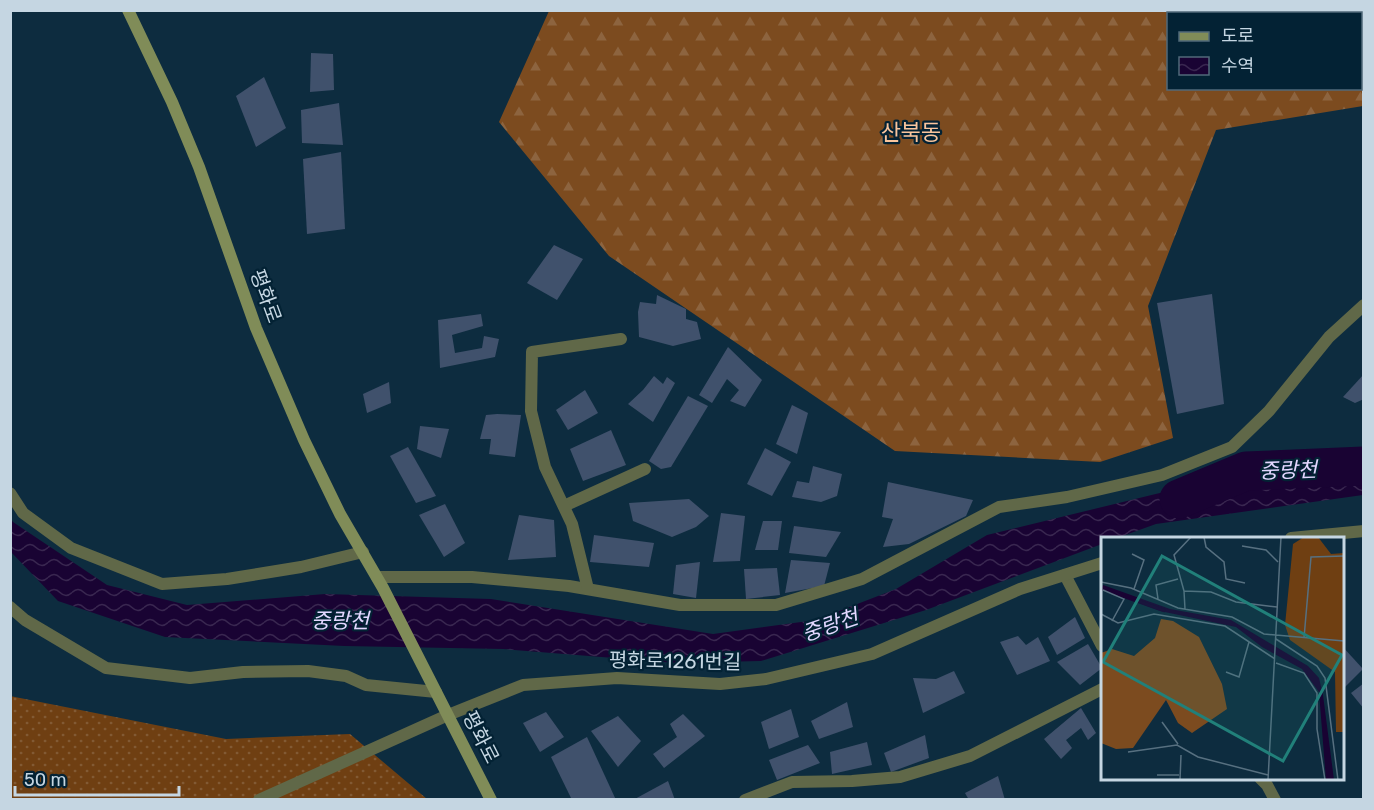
<svg xmlns="http://www.w3.org/2000/svg" width="1374" height="810" font-family="Rubik,'Noto Sans KR',sans-serif">
  <defs>
    <pattern id="grass-dots" width="8" height="8" patternUnits="userSpaceOnUse" patternTransform="scale(1.5)"><rect width="8" height="8" fill="#6f3f12"/><path d="M2 2h.1M6 6h.1" fill="none" stroke="#825a34" stroke-width="1.8" stroke-linecap="round"/></pattern>
    <pattern id="forest-firs" width="22" height="20" patternUnits="userSpaceOnUse" patternTransform="scale(1.5)"><rect width="22" height="20" fill="#7c4b1f"/><path d="M5 1l3.5 6h-7zM16 11l3.5 6h-7z" fill="#8d643f"/></pattern>
    <pattern id="water-waves" width="16" height="10" patternUnits="userSpaceOnUse" patternTransform="scale(1.5)"><rect width="16" height="10" fill="#190333"/><path d="M0 5q4-4 8 0t8 0" fill="none" stroke="#392750"/></pattern>
  </defs>
  <rect width="100%" height="100%" fill="#0d2c3f"/>
  <path fill="url(#grass-dots)" d="M10,696L226,739L350,734L427,799H11Z"/>
  <path fill="url(#forest-firs)" fill-rule="evenodd" d="M549,11H1363V106L1216,130L1148,306L1173,438L1100,462L895,451L609,256L499,122ZM1168,14H1360V88H1168Z"/>
  <path fill="url(#water-waves)" d="M1364,463L1363,495L1156,524L1117,538H1102V544L926,610L761,661L676,663L503,649L344,646L165,637L58,601L11,552L10,518L13,522L107,585L187,605L325,594L491,599L713,634L816,620L896,589L987,535L1205,482Z"/>
  <g fill="none" stroke-linecap="round" stroke-linejoin="round">
    <path stroke="#190333" stroke-width="39" d="M1179,499L1246,471L1364,466"/>
  </g>
  <g fill="#40516c">
    <path d="M311,53L333,54L334,90L310,92Z"/>
    <path d="M264,77L286,128L256,147L236,96Z"/>
    <path d="M339,103L343,145L302,143L301,110Z"/>
    <path d="M341,152L345,229L307,234L303,159Z"/>
    <path d="M554,245L583,259L557,300L527,283Z"/>
    <path d="M1212,294L1224,404L1177,414L1157,303Z"/>
    <path d="M657,295L686,309V319L697,322L701,339L673,346L639,337L638,312L640,302L656,304Z"/>
    <path d="M481,314L483,326L452,335L455,353L482,348L484,336L499,339L495,357L440,368L438,320Z"/>
    <path d="M728,347L762,380L745,407L730,401L739,390L727,379L712,403L699,395Z"/>
    <path d="M1364,374V399L1355,403L1343,397Z"/>
    <path d="M654,376L663,384L667,377L675,383L653,422L628,404L643,390Z"/>
    <path d="M389,382L391,403L367,413L363,394Z"/>
    <path d="M585,390L598,413L568,430L556,410Z"/>
    <path d="M688,396L708,406L671,467L661,469L649,461Z"/>
    <path d="M792,405L808,413L797,454L776,444Z"/>
    <path d="M497,414L521,415L515,457L489,454L491,439H480L486,415Z"/>
    <path d="M420,426L449,429L441,458L417,449Z"/>
    <path d="M611,430L626,465L583,481L570,449Z"/>
    <path d="M408,447L436,496L416,503L390,456Z"/>
    <path d="M765,448L791,462L772,496L747,484Z"/>
    <path d="M813,466L842,474L837,496L821,502L792,497L797,481L809,483Z"/>
    <path d="M888,482L973,500L966,516L909,544L883,547L893,519L882,517Z"/>
    <path d="M689,499L709,516L696,527L672,537L633,521L629,503Z"/>
    <path d="M445,504L465,543L444,557L419,515Z"/>
    <path d="M721,513L745,516L740,561L713,562Z"/>
    <path d="M519,515L554,520L556,557L508,560Z"/>
    <path d="M763,521H782L778,550H755Z"/>
    <path d="M794,526L841,532L826,557L789,553Z"/>
    <path d="M594,535L654,543L649,567L590,562Z"/>
    <path d="M791,560L830,563L824,586L785,593Z"/>
    <path d="M700,562L696,598L673,594L676,565Z"/>
    <path d="M777,568L780,595L746,599L744,569Z"/>
    <path d="M1075,617L1085,638L1057,655L1048,637Z"/>
    <path d="M1018,636L1026,645L1038,637L1050,661L1017,675L1000,642Z"/>
    <path d="M1088,644L1102,668L1080,685L1057,662Z"/>
    <path d="M1342,646L1363,669L1345,687L1342,684Z"/>
    <path d="M954,671L965,693L923,713L913,678L936,679Z"/>
    <path d="M1364,683V709L1351,693Z"/>
    <path d="M847,702L853,727L819,739L811,721Z"/>
    <path d="M1081,708L1096,733L1088,740L1081,728L1066,740L1072,748L1061,759L1044,739Z"/>
    <path d="M791,709L799,737L769,749L761,722Z"/>
    <path d="M546,712L564,737L540,752L523,723Z"/>
    <path d="M683,714L705,736L664,768L653,754L677,737L670,724Z"/>
    <path d="M618,716L641,741L618,767L591,731Z"/>
    <path d="M925,735L929,758L891,772L884,753Z"/>
    <path d="M587,737L616,800H572L551,757Z"/>
    <path d="M867,742L872,765L832,774L830,752Z"/>
    <path d="M808,745L820,763L777,780L769,760Z"/>
    <path d="M998,776L1005,800H969L965,793Z"/>
    <path d="M668,781L675,800H633Z"/>
  </g>
  <g fill="none" stroke-linecap="round" stroke-linejoin="round">
    <g stroke="#606848" stroke-width="12">
      <path d="M10,493L23,513L71,548L162,584L227,579L301,567L363,552"/>
      <path d="M564,506L645,469"/>
      <path d="M1291,538L1364,531"/>
      <path d="M1065,575L1102,646"/>
      <path d="M377,577H472L569,586L680,605H776L862,579L999,507L1067,497L1162,475L1232,447L1269,411L1329,337L1364,305"/>
      <path d="M588,589L572,524L545,467L531,411L532,352L621,339"/>
      <path d="M10,607L25,620L106,668L190,678L243,672L308,671L346,676L366,685L436,692"/>
      <path d="M1260,778L1267,785L1275,800"/>
      <path d="M259,800L448,715L523,685L617,678L720,684L766,679L872,654L1020,589L1102,563"/>
      <path d="M745,800L792,782L852,781L900,777L970,756L1102,689"/>
    </g>
    <path stroke="#808c58" stroke-width="12" d="M128,10L172,102L199,167L256,328L304,440L340,514L383,588L491,800"/>
  </g>
  <g text-anchor="middle" dominant-baseline="central" stroke-width="4.5" stroke-linejoin="round" paint-order="stroke">
    <g font-size="20" fill="#c5d6e2" stroke="#032234">
      <text transform="translate(266 296) rotate(70)">평화로</text>
      <text transform="translate(675 661) rotate(1)">평화로1261번길</text>
      <text transform="translate(481 737) rotate(63)">평화로</text>
    </g>
    <g font-size="21" font-style="italic" fill="#e3d7ff" stroke="#032234">
      <text transform="translate(1288 470) rotate(-2)">중랑천</text>
      <text x="340" y="620">중랑천</text>
      <text transform="translate(830 625) rotate(-19)">중랑천</text>
    </g>
    <g font-size="22" fill="#f9c59d" stroke="#032234">
      <text x="911" y="132">산북동</text>
    </g>
  </g>
  <g transform="translate(1101 537)">
    <rect width="243" height="243" fill="#0d2c3f"/>
    <path d="M203,0H217L230,17L243,16V195H235L234,135L189,103L184,88L192,7Z" fill="#6f3f12"/>
    <path d="M60,82L72,84L98,100L121,147L126,172L91,196L77,186L65,163L32,211L15,212L0,206V116L11,112L33,119L54,101Z" fill="#7c4b1f"/>
    <path d="M2,48L69,72L130,83L207,129L218,141L222,158L233,243H225L218,155L201,132L161,110L135,90L59,74L0,53Z" fill="#190333"/>
    <path fill="none" stroke="#190333" stroke-width="3" d="M37,64L64,74"/>
    <path fill="none" stroke="#577080" stroke-width="1.5" d="M90,0L73,18L83,54L110,55L135,65L176,70M103,0L105,10L123,25L125,42L144,46M141,9L165,13L177,25M31,17L43,23L33,52M0,45L30,51L77,71L131,80L163,97L243,104M2,53L23,62L11,84M83,54L84,72M57,62L55,48L77,42M0,77L17,86L53,77L124,89L174,122M203,101L210,20L243,19M175,102L216,129L224,141L237,243M175,126L203,136L216,156V192L224,243M125,135L138,140L148,105M61,185L77,207M27,215L76,208L97,220L167,238M56,238H78M79,243L80,218M167,243L180,0"/>
    <path fill="#21807a" fill-opacity="0.15" stroke="#21807a" stroke-width="3" d="M61,19L241,118L182,224L2,125Z"/>
    <rect width="243" height="243" fill="none" stroke="#c5d6e2" stroke-width="3"/>
  </g>
  <rect width="1374" height="810" fill="none" stroke="#c5d6e2" stroke-width="24"/>
  <rect x="1167" y="12" width="195" height="78" fill="#032234" stroke="#516a7a" stroke-width="1.5"/>
  <rect x="1179" y="32" width="30" height="9" fill="#808c58" stroke="#516a7a" stroke-width="1.5"/>
  <text x="1221" y="42" font-size="18" fill="#c5d6e2">도로</text>
  <rect x="1179" y="57" width="30" height="18" fill="url(#water-waves)" stroke="#516a7a" stroke-width="1.5"/>
  <text x="1221" y="72" font-size="18" fill="#c5d6e2">수역</text>
  <path d="M15 786v9h164v-9" fill="none" stroke="#c5d6e2" stroke-width="3"/>
  <text x="24" y="786" font-size="18" fill="#c5d6e2" stroke="#032234" stroke-width="4.5" paint-order="stroke">50 m</text>
</svg>
